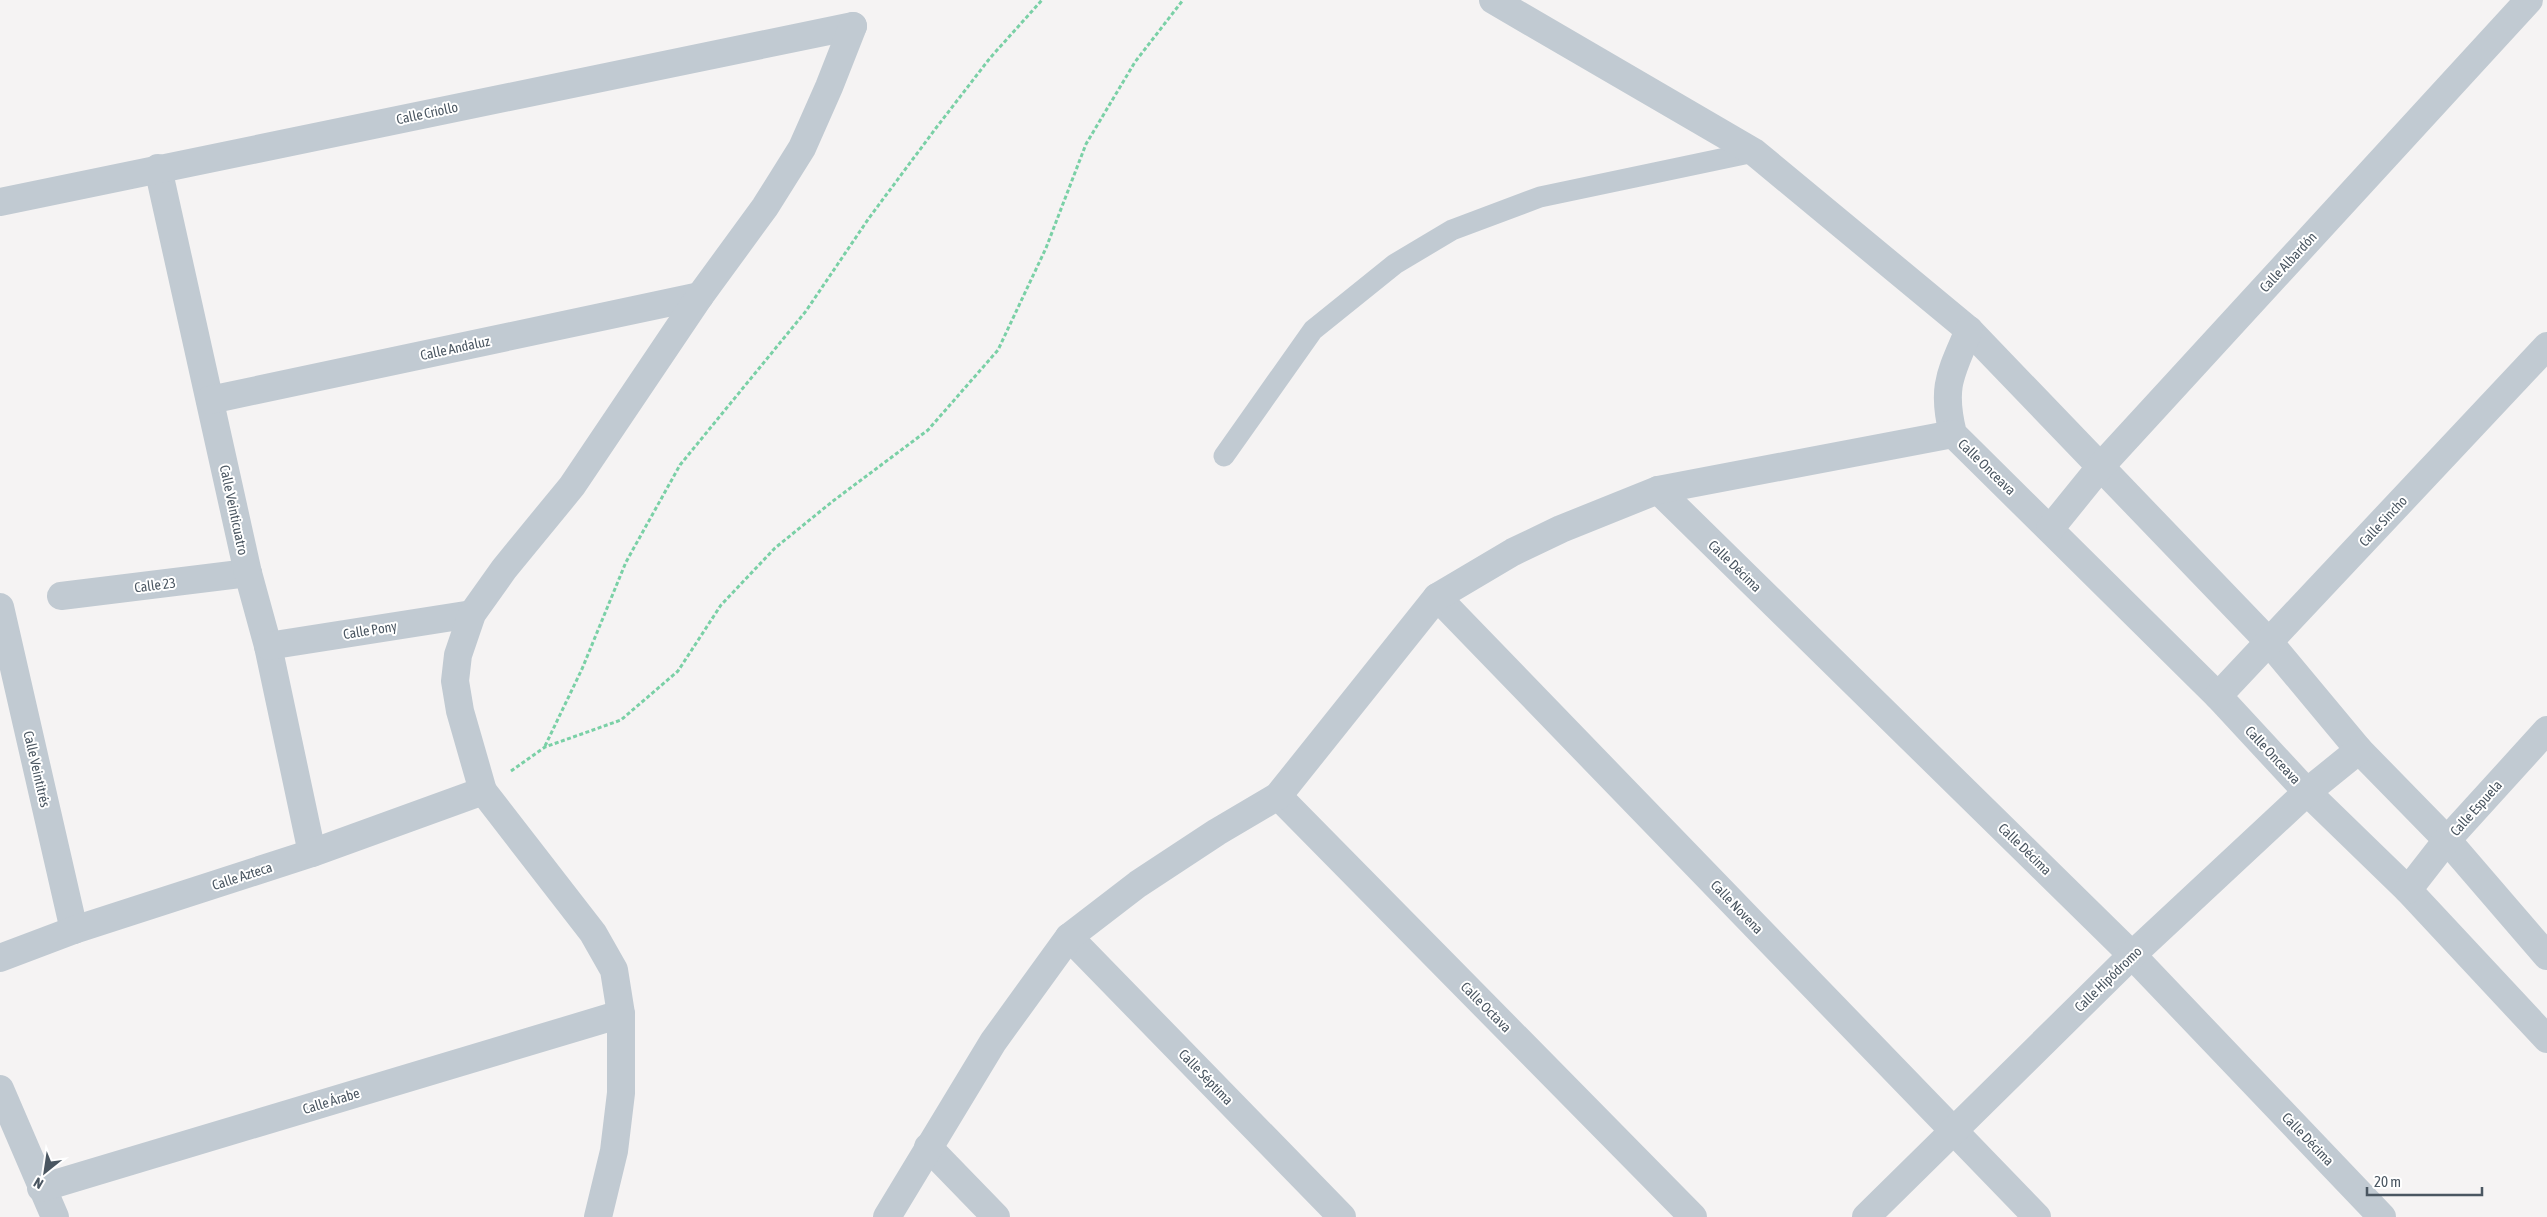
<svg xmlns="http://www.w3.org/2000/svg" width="2547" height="1217" font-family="'Asap Condensed',sans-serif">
  <rect width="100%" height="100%" fill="#f5f3f3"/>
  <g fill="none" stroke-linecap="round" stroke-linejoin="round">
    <g stroke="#7ad0a6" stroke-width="3" stroke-dasharray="4 2.5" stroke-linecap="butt">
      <path d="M545,746L582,669L626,562L680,465L806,311L869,218L936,128L990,58L1042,0"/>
      <path d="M511,771L545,747L621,720L678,671L721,605L775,548L833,501L928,430L998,350L1046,248L1086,144L1135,62L1183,0"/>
    </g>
    <path stroke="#c1cad2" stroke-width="21" d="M1224,456L1313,330L1395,264L1452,230L1540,197L1754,152"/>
    <path stroke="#c1cad2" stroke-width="28" d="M61,596L248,573"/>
    <g stroke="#c1cad2" stroke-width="28">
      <path d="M1493,0L1754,152L1969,330L2269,642L2359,750L2447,840L2547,956"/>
      <path d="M158,168L248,573L268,646L312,853"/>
      <path d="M0,202L853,26"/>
      <path d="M1969,330C1951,373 1941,386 1953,434L2218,696L2307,792L2408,890L2547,1039"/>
      <path d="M210,400L700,296"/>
      <path d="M1658,490L2132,955L2382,1217"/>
      <path d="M2050,529L2101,466L2529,0"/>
      <path d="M1437,597L2037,1217"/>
      <path d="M0,607L74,930"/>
      <path d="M268,646L472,614"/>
      <path d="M2218,696L2547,346"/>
      <path d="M1278,796L1693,1217"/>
      <path d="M2408,890L2447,840L2547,730"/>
      <path d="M1069,937L1342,1217"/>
      <path d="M0,958L74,930L312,853L483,791"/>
      <path d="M0,1089L55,1217"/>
      <path d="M928,1147L996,1217"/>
      <path d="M41,1188L621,1014"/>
      <path d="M598,1217L614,1151L621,1093V1014L614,970L593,933L483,791L460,711L455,681L458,655L472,614L504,569L572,486L700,296L765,207L802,148L829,87L853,26"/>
      <path d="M887,1217L993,1042L1069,937L1138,884L1217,832L1278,796L1437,597L1513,552L1561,529L1658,490L1953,434"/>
      <path d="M1866,1217L2132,955L2307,792L2359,750"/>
    </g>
  </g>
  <g text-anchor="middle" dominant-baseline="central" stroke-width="4" stroke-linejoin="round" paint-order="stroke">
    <g font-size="14" fill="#4a5661" stroke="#fff">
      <text transform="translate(427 113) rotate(-12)">Calle Criollo</text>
      <text transform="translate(2288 262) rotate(-47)">Calle Albardón</text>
      <text transform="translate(455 348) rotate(-12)">Calle Andaluz</text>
      <text transform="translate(1987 467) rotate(44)">Calle Onceava</text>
      <text transform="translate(234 510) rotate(78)">Calle Veinticuatro</text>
      <text transform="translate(2383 521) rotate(-47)">Calle Sincho</text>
      <text transform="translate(1735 566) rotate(44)">Calle Décima</text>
      <text transform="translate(155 585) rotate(-7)">Calle 23</text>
      <text transform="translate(370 630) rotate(-9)">Calle Pony</text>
      <text transform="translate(2273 755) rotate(47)">Calle Onceava</text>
      <text transform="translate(37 769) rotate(77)">Calle Veintitrés</text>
      <text transform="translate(2476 808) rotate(-48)">Calle Espuela</text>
      <text transform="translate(2025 849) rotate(44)">Calle Décima</text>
      <text transform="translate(242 876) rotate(-18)">Calle Azteca</text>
      <text transform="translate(1737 907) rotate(46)">Calle Novena</text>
      <text transform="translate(2108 979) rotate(-44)">Calle Hipódromo</text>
      <text transform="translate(1486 1007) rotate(45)">Calle Octava</text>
      <text transform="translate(1206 1077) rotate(46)">Calle Séptima</text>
      <text transform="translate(331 1101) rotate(-17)">Calle Árabe</text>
      <text transform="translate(2308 1139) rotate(46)">Calle Décima</text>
    </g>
  </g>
  <g transform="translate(45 1172) rotate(210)" stroke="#ffffff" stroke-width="4" paint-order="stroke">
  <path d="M0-4L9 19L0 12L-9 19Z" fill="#4a5661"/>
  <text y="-8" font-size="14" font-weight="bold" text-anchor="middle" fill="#4a5661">N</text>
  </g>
  <path d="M2367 1187v8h115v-8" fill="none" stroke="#4a5661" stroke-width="2.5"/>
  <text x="2374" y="1187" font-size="15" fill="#4a5661" stroke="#ffffff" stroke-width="4" paint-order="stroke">20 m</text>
</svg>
